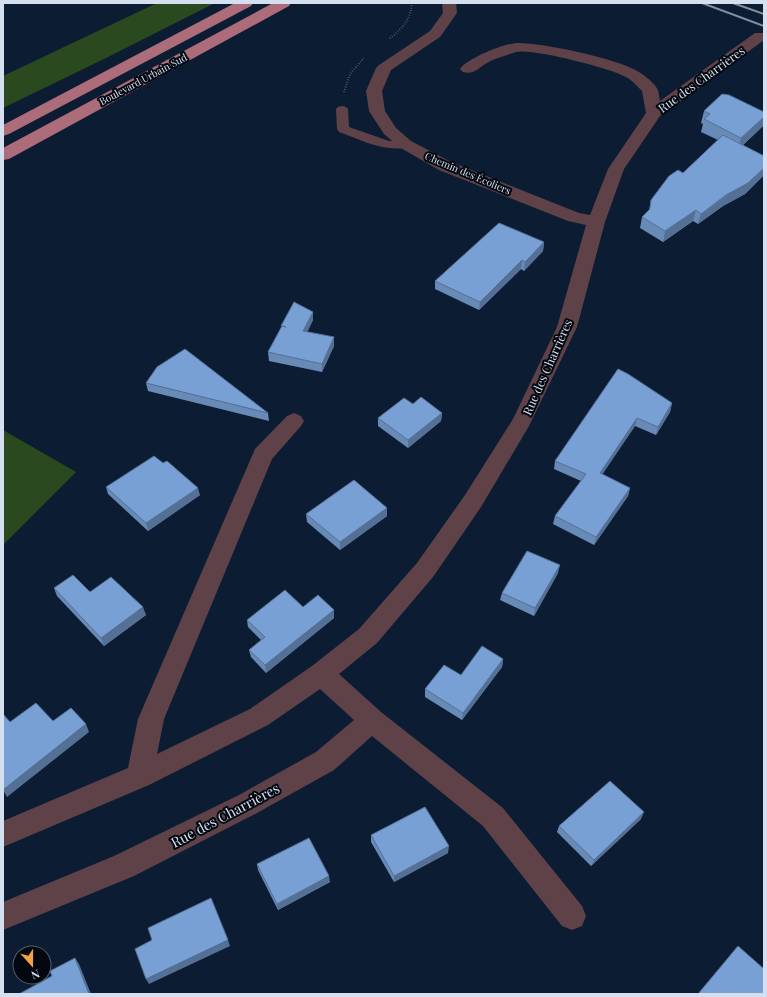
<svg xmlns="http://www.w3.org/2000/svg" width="767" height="997" font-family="'Playfair Display',serif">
  <rect width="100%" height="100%" fill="#0c1d33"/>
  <g fill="#2b491f">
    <path d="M157,3H215L106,58L3,108V76Z"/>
    <path d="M3,430L76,472L3,545Z"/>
  </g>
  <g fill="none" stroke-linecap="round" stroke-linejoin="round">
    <g stroke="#717f92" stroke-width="2" stroke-dasharray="0.5 2" stroke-linecap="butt">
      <path d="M390,38C402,29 411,19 412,3"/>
      <path d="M344,92L350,74L364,58"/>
    </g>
    <path fill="#5e4247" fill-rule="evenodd" d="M342,106L346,107L348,109L349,127L389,141H409L411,144L409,147C385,153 361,140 339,132L337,129L336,109L338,107Z"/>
    <path fill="#5e4247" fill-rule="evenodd" d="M442,3H456L457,13L440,37L391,70L382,91L385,111L396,128L411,141L451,162L579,213L590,215L608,169L646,113L642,91C637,86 632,80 626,77C610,68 532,48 516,52C507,55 495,58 487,63C478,68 474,75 463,72L460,69C468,58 505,43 518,43C544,43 615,58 637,71C643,74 652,81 656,87C659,90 659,97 660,101L755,33H764V40L660,116L624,169L605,222L577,327L529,426L481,507L433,577L377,643L339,674L381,712L503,808L582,906L586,916L582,926L572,930L562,926L483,826L372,736L334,770L257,813L134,876L3,930V902L114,856L239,795L316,752L354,720L320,689L268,725L149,785L3,847V821L128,768L138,719L255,449L287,416L294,413L301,416L304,421L301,426L272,459L164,719L157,754L250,709L312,666L359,629L417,563L465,495L513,419L557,327L586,225L568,221L439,170L399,147L384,134L369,111L366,91L376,68L379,65L430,31L443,13Z"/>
    <g fill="#ac6c79" fill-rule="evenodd">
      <path d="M235,3H253L251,6L9,134L3,136V125Z"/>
      <path d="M273,3H291L289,6L9,159L3,160V148Z"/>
    </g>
    <g stroke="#818fa1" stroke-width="2">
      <path d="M702,3L764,26"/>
      <path d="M733,3L764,14"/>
    </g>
  </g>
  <g fill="#688ab7">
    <path d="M704,111L764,112L763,126L743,145L764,156V175L745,194L723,206L698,224L693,221L663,242L640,228L642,217L649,210L651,200L683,173L718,140L701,132L703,124L701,123Z"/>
    <path d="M544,242L543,251L524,271L521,269L479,310L435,289V281Z"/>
    <path d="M313,312V320L307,332L334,337V346L322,372L269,361L268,352L281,328V326Z"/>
    <path d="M618,369L672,403L670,412L656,435L635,426L602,474L630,488L628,496L594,545L553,524L555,516L581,481L554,469L555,461Z"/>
    <path d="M146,383L268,413L269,421L148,391Z"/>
    <path d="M442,413L441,421L408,448L378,426V418Z"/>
    <path d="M163,463L200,495L148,531L108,494L106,487Z"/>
    <path d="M306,514L387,516L340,550L307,522Z"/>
    <path d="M558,573L534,616L500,600L502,593Z"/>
    <path d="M54,588L90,592L146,615L104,646L57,596Z"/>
    <path d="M303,607L334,618L266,673L251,657L249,650L261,640L248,627L247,620Z"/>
    <path d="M503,659L502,667L462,720L425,697V689L461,675Z"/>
    <path d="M641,819L591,866L557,832L559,826Z"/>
    <path d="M371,835L448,853L394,882L371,842Z"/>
    <path d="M257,864L330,882L278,910L258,870Z"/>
  </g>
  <g fill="#557095">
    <path d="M764,117L763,126L738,150L741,138Z"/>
    <path d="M764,168V175L745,194L723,206L698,224L701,214Z"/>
    <path d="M696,210L693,221L663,242L665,231Z"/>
    <path d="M544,242L543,251L524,271L525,262Z"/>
    <path d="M522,260L521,269L479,310L480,302Z"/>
    <path d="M313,312V320L304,339L303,331Z"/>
    <path d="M334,337V346L322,372V364Z"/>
    <path d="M672,403L670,412L656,435L658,427Z"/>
    <path d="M442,413L441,421L408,448V440Z"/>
    <path d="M637,418L635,426L598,481L600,473Z"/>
    <path d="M198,488L200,495L148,531L146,523Z"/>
    <path d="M630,488L628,496L594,545L596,537Z"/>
    <path d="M387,508V516L340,550V542Z"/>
    <path d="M560,565L558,573L534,616L535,608Z"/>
    <path d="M143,607L146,615L104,646L101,638Z"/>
    <path d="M334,610V618L266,673L265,665Z"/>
    <path d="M503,659L502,667L462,720L463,713Z"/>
    <path d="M86,724L89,732L7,797L3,790Z"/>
    <path d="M644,812L641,819L591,866L594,860Z"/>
    <path d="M449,846L448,853L394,882V876Z"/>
    <path d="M329,876L330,882L278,910L277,904Z"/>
    <path d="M228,940L230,946L149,984L146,979Z"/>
    <path d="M75,958L79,964L91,994H89Z"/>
  </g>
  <g fill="#79a0d5" stroke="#557095">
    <path d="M722,94L729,95L764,112V117L741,138L704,119L710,114L704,111Z"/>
    <path d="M723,135L764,156V168L748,183L726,195L701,214L696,210L665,231L642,217L650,209L651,200L669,176L678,170L683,173Z"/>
    <path d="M499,223L544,242L525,262L522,260L480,302L435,281Z"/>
    <path d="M294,302L313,312L303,331L334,337L322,364L268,352L282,326L286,327L281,326Z"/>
    <path d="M185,349L268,413L146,383L157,367Z"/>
    <path d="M618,369L628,374L672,403L658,427L637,418L600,473L630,488L596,537L555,516L586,474L555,461Z"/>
    <path d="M421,397L442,413L408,440L378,418L404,398L413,404Z"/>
    <path d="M154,456L163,463L167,461L198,488L146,523L106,487Z"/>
    <path d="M354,480L387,508L340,542L306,514Z"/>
    <path d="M527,551L560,565L535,608L502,593Z"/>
    <path d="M73,575L90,592L111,577L143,607L101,638L54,588Z"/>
    <path d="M285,590L303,607L318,595L334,610L265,665L249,650L265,637L247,620Z"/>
    <path d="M482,646L503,659L463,713L425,689L444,665L461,675Z"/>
    <path d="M36,703L53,721L71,708L86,724L3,790V714L10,722Z"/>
    <path d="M610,781L644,812L594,860L559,826Z"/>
    <path d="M425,807L449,846L394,876L371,835Z"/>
    <path d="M309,838L329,876L277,904L257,864Z"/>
    <path d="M211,898L228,940L146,979L135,949L152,940L148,928Z"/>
    <path d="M738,946L764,969V994H698Z"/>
    <path d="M75,958L89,994H19L52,976L50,971Z"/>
  </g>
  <g text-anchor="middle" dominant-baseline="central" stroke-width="4" stroke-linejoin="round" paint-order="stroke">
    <g font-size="10" fill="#d4e0ef" stroke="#030710">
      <text transform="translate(143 79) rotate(-28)">Boulevard Urbain Sud</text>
      <text transform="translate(468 173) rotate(23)">Chemin des Écoliers</text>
    </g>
    <g font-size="12" fill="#d4e0ef" stroke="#030710">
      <text transform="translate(701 79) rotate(-36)">Rue des Charrières</text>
      <text transform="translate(547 367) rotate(-66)">Rue des Charrières</text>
    </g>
    <g font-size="14" fill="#d4e0ef" stroke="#030710">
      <text transform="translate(225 815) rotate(-28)">Rue des Charrières</text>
    </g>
  </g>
  <rect width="767" height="997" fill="none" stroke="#d4e0ef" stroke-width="8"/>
  <g transform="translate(32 965) rotate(159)"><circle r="19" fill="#030710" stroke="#575e69"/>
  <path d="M0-3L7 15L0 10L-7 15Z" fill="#f4a344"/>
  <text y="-6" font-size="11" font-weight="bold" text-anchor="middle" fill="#d4e0ef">N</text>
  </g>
</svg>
